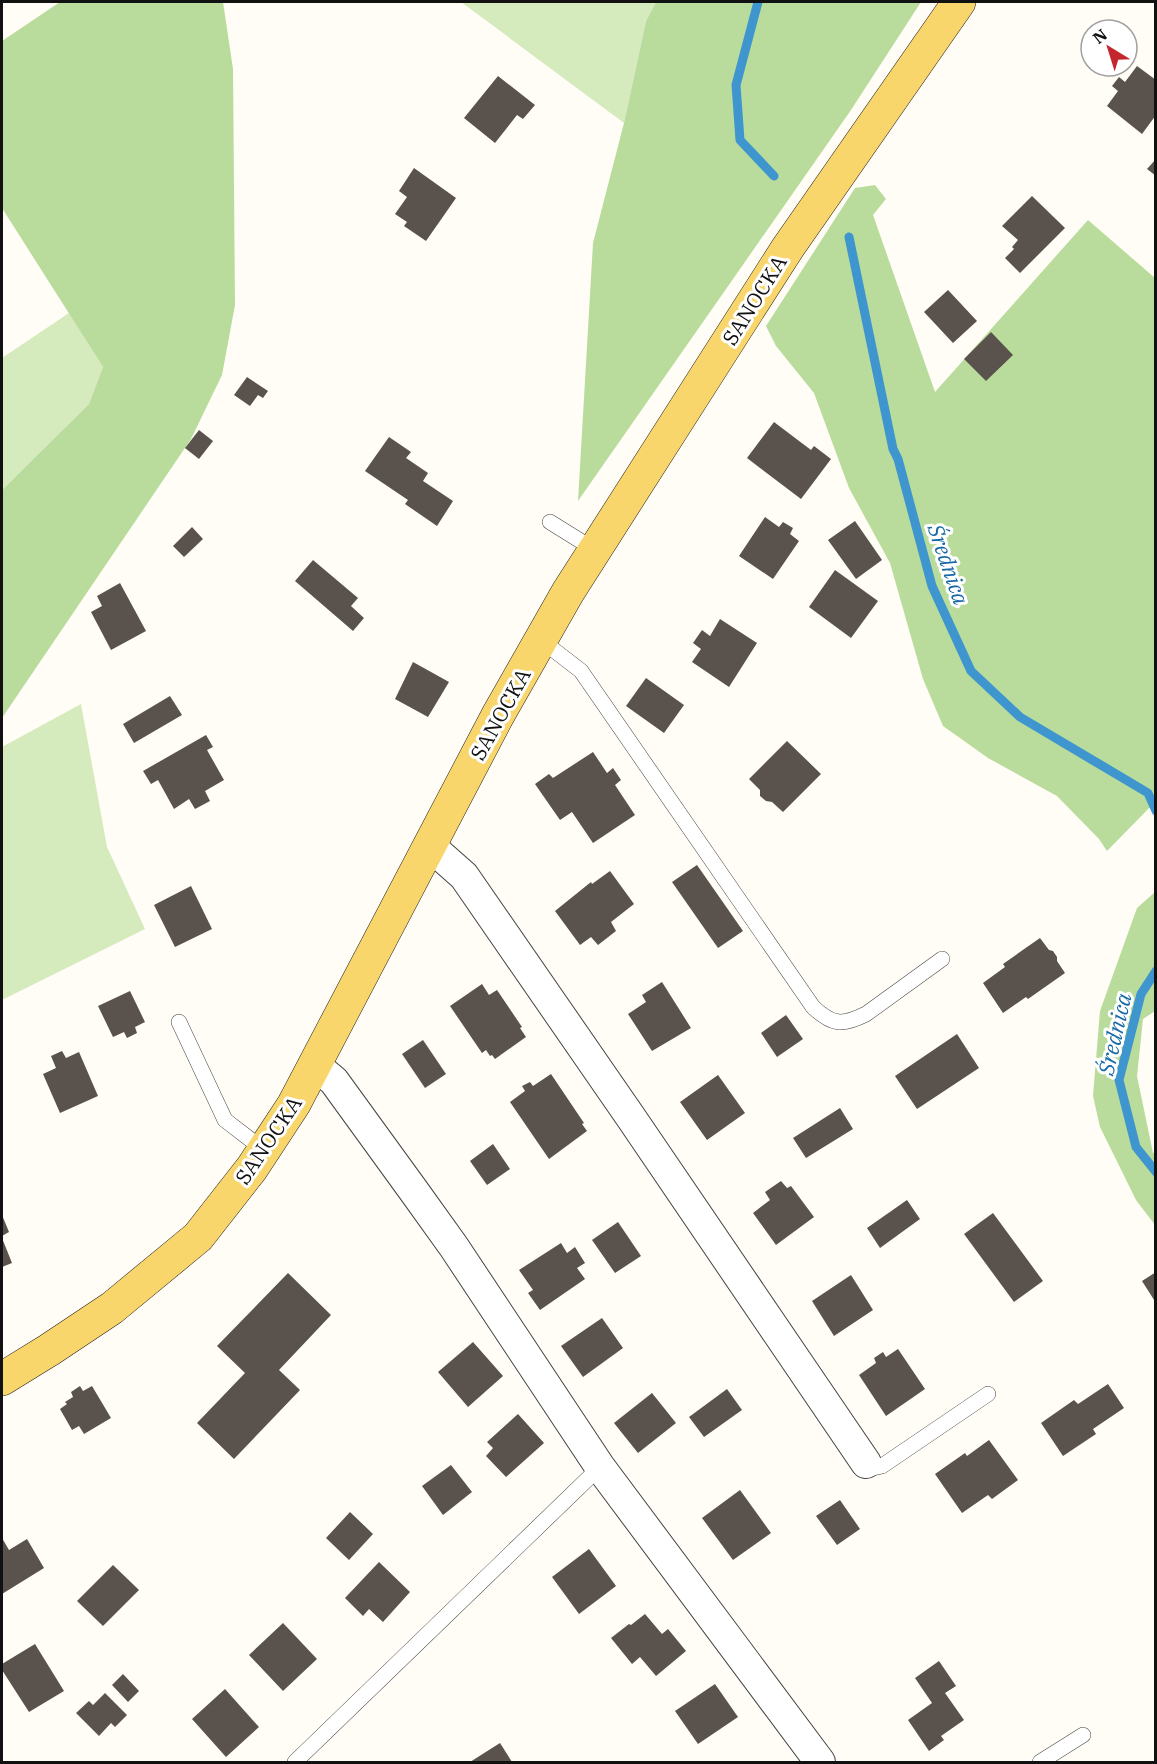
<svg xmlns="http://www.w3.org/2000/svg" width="1157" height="1764" font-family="'IBM Plex Serif',serif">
  <rect width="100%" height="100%" fill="#fffdf5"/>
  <g fill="#d5ebbd">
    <path d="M461,2H656L646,21L624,123Z"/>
    <path d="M69,313L103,367L89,404L2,490V358Z"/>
    <path d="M81,704L107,847L145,929L2,1000V747Z"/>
  </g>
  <g fill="#b9dc9c">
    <path d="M60,2H223L233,69L235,305L222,375L191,439L2,718V490L89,404L103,367L2,208V41Z"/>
    <path d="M656,2H921L851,110L578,501L593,243L624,123L646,21Z"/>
    <path d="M875,185L886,199L873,215L935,392L1088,220L1155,278V802L1107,851L1099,839L1057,796L988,758L943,726L923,679L890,563L849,488L814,393L776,346L766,326L855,188Z"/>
    <path d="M1155,892V1011L1143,1019L1137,1076L1153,1153H1155V1225L1136,1200L1100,1127L1093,1096L1100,1011L1137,908Z"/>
  </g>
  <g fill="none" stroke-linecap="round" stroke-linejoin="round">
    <g stroke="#3f96cf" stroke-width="9">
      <path d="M758,2L736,85L740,140L774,176"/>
      <path d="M849,237L893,449L898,459L932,586L971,671L1020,717L1148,793L1156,811"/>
      <path d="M1156,971L1141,994L1119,1080L1136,1147L1156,1172"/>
    </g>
  </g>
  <g fill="#5a524d">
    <path d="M1137,66L1156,80V115L1142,134L1107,106L1118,91L1112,86L1119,77L1125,82Z"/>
    <path d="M498,76L535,105L523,119L517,115L495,143L464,118Z"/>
    <path d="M1156,159V176L1147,169Z"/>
    <path d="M414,168L456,198L426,241L404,226L407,222L395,214L407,197L399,191Z"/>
    <path d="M1032,196L1065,228L1020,273L1005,258L1014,249L1012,247L1018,240L1002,226Z"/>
    <path d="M948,290L977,321L953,343L924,312Z"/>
    <path d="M991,332L1013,355L986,381L964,359Z"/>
    <path d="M247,377L268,391L263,398L258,395L250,406L234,395Z"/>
    <path d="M774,422L811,450L814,446L831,459L801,499L747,458Z"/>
    <path d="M199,430L213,441L199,459L185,448Z"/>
    <path d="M389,437L411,452L406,458L428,473L423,481L453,501L437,526L405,504L408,500L365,471Z"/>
    <path d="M765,517L779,527L783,522L793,528L790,534L799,541L773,579L739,556Z"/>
    <path d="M855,521L882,560L856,579L828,540Z"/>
    <path d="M192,527L203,539L184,557L173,546Z"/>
    <path d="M313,560L358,598L351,606L364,618L353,631L295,581Z"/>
    <path d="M835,570L878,601L851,638L809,607Z"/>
    <path d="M120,583L146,631L111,650L91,612L102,606L97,596Z"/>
    <path d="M720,619L757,643L729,687L692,662L701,649L693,643L702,630L710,636Z"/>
    <path d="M413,662L449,682L428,717L395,699Z"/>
    <path d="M646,678L684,705L664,733L626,706Z"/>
    <path d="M170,696L182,715L134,743L123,724Z"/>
    <path d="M206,735L213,747L207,750L224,780L205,791L210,801L195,809L189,799L174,809L158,780L151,784L143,771Z"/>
    <path d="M787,741L821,774L783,812L772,802L766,801L760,796V790L749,779Z"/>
    <path d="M593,752L607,773L613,768L621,780L615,785L635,815L593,843L572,812L560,820L535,784L549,774L553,778Z"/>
    <path d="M697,865L743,931L718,948L672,882Z"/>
    <path d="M610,871L634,904L611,922L616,931L598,945L591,937L580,945L555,911L591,882L592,884Z"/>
    <path d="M191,886L212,929L175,947L154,905Z"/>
    <path d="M1040,938L1049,950L1053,951L1057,957V961L1065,973L1028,999L1026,997L1003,1013L983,983L1005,967L1003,964Z"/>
    <path d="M662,982L691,1028L652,1051L628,1014L646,1002L642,995Z"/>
    <path d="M482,984L489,995L497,990L522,1027L520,1028L526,1037L495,1059L492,1055L490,1056L486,1050L482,1053L450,1006Z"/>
    <path d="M130,991L145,1022L135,1027L137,1033L127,1038L124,1032L113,1037L98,1006Z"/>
    <path d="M786,1015L803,1039L777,1057L761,1033Z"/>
    <path d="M957,1034L979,1068L917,1109L895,1076Z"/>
    <path d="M423,1040L446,1074L425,1088L402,1054Z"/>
    <path d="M62,1051L66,1058L79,1052L98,1096L60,1113L43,1074L56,1068L51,1056Z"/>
    <path d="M551,1074L584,1123L582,1124L587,1131L549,1159L510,1102L525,1091L522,1086L530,1082L533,1086Z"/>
    <path d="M718,1075L745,1113L707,1140L680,1102Z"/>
    <path d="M840,1108L853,1129L806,1158L793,1138Z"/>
    <path d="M493,1144L510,1169L487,1185L470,1161Z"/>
    <path d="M781,1181L787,1188L791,1186L814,1217L776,1245L753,1213L770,1200L765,1192Z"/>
    <path d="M907,1200L920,1219L880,1248L867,1228Z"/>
    <path d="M993,1213L1043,1281L1014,1302L964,1234Z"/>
    <path d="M2,1215L9,1232L2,1236Z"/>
    <path d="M618,1222L641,1256L615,1273L592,1240Z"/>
    <path d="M2,1238L12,1263L2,1267Z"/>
    <path d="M561,1243L567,1253L575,1247L585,1263L577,1268L585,1279L540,1310L528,1293L533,1290L519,1270Z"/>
    <path d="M1156,1272V1303L1142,1281Z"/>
    <path d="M288,1273L331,1315L279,1370L300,1390L234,1459L197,1423L245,1373L217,1346Z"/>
    <path d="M851,1275L873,1310L834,1336L812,1301Z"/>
    <path d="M602,1318L623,1348L583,1377L561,1346Z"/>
    <path d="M473,1342L503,1376L468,1407L438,1372Z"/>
    <path d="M898,1349L925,1389L886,1416L859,1375L876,1363L874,1358L883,1352L886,1357Z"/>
    <path d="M1108,1384L1124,1408L1093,1429L1096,1434L1063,1456L1041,1423L1074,1400L1078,1404Z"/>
    <path d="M80,1386L83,1391L92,1386L111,1418L84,1434L79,1426L72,1430L60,1409L67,1404L65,1402L73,1397L71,1392Z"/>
    <path d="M727,1389L742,1410L704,1437L689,1417Z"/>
    <path d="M652,1393L676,1423L638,1453L614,1423Z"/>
    <path d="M518,1414L544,1443L506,1477L486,1456L493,1448L487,1442Z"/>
    <path d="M989,1440L1018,1480L992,1499L988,1495L962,1513L935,1474L965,1453L967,1456Z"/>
    <path d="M451,1465L472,1492L443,1515L422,1486Z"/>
    <path d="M740,1490L771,1533L733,1560L702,1518Z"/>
    <path d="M840,1500L860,1529L837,1545L816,1516Z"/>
    <path d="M350,1512L373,1534L349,1560L326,1538Z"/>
    <path d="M2,1538L9,1550L27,1539L44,1568L2,1594Z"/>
    <path d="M589,1549L616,1586L579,1614L552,1577Z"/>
    <path d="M379,1562L410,1592L383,1622L369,1609L363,1616L345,1598Z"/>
    <path d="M113,1565L139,1590L103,1626L77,1601Z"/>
    <path d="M645,1614L662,1634L668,1629L686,1651L656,1676L640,1657L632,1664L611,1638L629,1624L631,1625Z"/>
    <path d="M283,1623L317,1659L283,1691L249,1655Z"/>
    <path d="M35,1644L64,1691L29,1712L2,1670V1664Z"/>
    <path d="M939,1661L956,1686L945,1693L964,1720L941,1736L944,1740L929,1751L908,1720L932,1703L915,1678Z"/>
    <path d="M123,1674L139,1691L128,1702L112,1685Z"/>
    <path d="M715,1684L738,1717L698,1744L675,1711Z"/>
    <path d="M225,1689L259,1727L226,1757L192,1719Z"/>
    <path d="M105,1693L127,1715L115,1727L111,1723L99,1736L76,1713L89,1701L93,1705Z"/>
    <path d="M500,1743L512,1762H470Z"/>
  </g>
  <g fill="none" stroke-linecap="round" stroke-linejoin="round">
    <g stroke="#444" stroke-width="16">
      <g id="service">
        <path d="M550,522L595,550"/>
        <path d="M541,640L581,671L813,1007C832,1025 842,1026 866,1014L942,959"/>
        <path d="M179,1022L225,1120L264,1150"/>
        <path d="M866,1463L873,1468L882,1466L988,1394"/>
        <path d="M295,1762L600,1467"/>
        <path d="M1040,1762L1083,1735"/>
      </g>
    </g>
    <g stroke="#444" stroke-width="32">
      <g id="minor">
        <path d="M429,845L464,876L632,1119L866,1463"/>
        <path d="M315,1065L334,1081L416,1194L454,1247L600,1467L820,1762"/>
      </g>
    </g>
    <g stroke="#222" stroke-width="34">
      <path id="primary" d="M2,1379L49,1350L112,1308L198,1237L252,1168L294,1104L498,715L568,592L787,249L959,2"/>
    </g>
    <use href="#service" stroke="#fff" stroke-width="15"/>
    <use href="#minor" stroke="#fff" stroke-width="30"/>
    <use href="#primary" stroke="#f9d66b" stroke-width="33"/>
  </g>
  <g text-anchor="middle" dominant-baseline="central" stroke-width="6" stroke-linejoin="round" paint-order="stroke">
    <g font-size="21" fill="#111" stroke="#fff">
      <text transform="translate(754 300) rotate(-58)">SANOCKA</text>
      <text transform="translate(500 714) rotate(-61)">SANOCKA</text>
      <text transform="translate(268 1140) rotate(-56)">SANOCKA</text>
    </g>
    <g font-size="22" font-style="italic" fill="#1768a6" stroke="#fff">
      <text transform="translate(949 564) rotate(71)">Średnica</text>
      <text transform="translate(1114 1034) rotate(-77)">Średnica</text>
    </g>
  </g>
  <rect width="1157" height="1764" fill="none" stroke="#111111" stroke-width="6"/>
  <g transform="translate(1109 48) rotate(322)"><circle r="28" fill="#ffffff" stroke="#a0a0a0" stroke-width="1.5"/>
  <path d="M0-4.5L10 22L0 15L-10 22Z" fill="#c4262e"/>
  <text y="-9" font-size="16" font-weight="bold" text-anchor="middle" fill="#111111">N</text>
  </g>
</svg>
